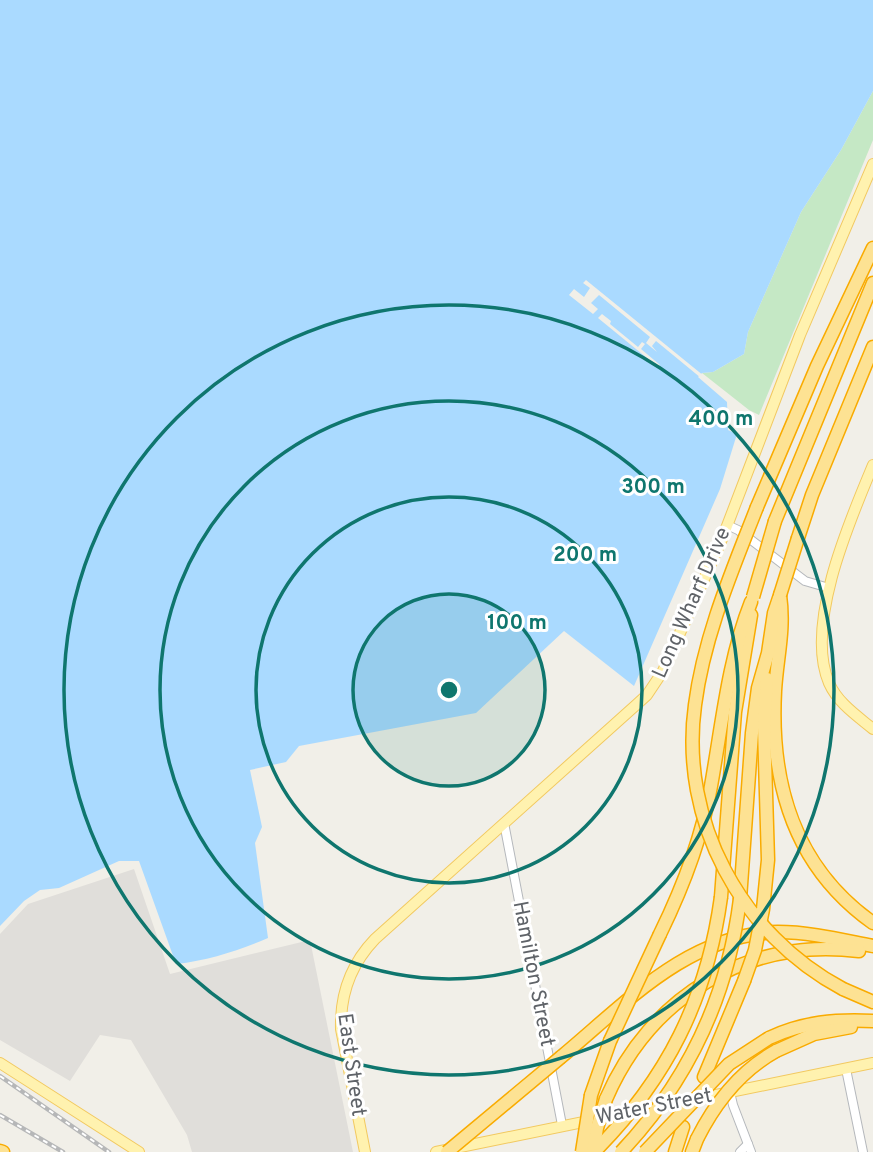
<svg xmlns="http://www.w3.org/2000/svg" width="873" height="1152" font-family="Overpass,sans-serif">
  <rect width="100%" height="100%" fill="#f1efe8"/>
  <path fill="#e0deda" d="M134,869L170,974L310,940L353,1152H192L187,1135L131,1040L100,1035L70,1081L0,1040V934L28,904Z"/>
  <path fill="#c5e8c5" d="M873,91V140L759,415L749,410L702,373L713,372L744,354L748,332L801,212L841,150Z"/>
  <path fill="#aadaff" d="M0,0H873V91L841,150L801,212L748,332L744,354L713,372L702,373L698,377L727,402L728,430L737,434L720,489L634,686L564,631L476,713L299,746L286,762L250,770L262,827L255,843L268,938C237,951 209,960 176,964L139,861H119L59,888L40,890L24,901L0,926Z"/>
  <g fill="#f1efe8">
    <path d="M586,280L704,376L718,392L656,341L652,346L657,352L646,343L650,337L599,295L591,303L598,309L593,314L569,295L574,289L584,297L590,288L583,283Z"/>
    <path d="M602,314L611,321L610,324L638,347L642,342L645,344L641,349L660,365L658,367L598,318Z"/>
  </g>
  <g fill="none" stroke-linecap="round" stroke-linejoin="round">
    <g stroke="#b5b8bc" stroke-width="10">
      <g id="minor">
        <path d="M727,525L738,530L805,581L829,588"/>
        <path d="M504,823L562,1125"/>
        <path d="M846,1069L863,1152"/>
        <path d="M730,1092L733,1105L751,1152"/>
        <path d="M740,1152L748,1144"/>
      </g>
    </g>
    <g stroke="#f2c960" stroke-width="12">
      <g id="major">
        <path d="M873,465C850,520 804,625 829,683C838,703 856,715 873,729"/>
        <path d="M0,1063L139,1152"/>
        <path d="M365,1152L341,1029C340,994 351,964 375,939L636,705L647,695L663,671L722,539L800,335L873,164"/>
        <path d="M436,1152L873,1063"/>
      </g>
    </g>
    <g stroke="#f9ab00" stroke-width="15">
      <g id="highway">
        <path d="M757,507L817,366L873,248"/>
        <path d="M775,521L873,283"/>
        <path d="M798,538L812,495L873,347"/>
        <path d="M780,595C785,630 777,657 775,691C770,784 794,867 873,923"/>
        <path d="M721,897L735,712L751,615"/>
        <path d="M740,899L752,733L758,688L768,653L774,613L779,598"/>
        <path d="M763,909L768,860L764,727L767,679"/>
        <path d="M660,934C683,887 702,838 711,786C722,725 728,660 751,602"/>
        <path d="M843,989L873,1002"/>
        <path d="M769,1038C803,1022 836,1019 873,1021"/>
        <path d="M776,1051L814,1034L851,1027"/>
        <path d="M561,1057C625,1004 688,934 778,932C810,932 842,940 873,946"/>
        <path d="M704,1077L744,981"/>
        <path d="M591,1095L610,1041"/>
        <path d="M606,1099C650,997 747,937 859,951"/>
        <path d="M0,1151L3,1152"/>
        <path d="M675,1152L683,1127"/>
        <path d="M692,1152L697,1139"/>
      </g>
    </g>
    <use href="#minor" stroke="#fff" stroke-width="8"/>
    <use href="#major" stroke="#fff2af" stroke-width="10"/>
    <use href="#highway" stroke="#fde293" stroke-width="12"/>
    <g stroke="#b6b7b8" stroke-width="4.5">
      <g id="rail">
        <path d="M0,1076L109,1152"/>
        <path d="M0,1115L63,1152"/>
      </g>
    </g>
    <use href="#rail" stroke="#fff" stroke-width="2" stroke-dasharray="5" stroke-linecap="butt"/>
    <g stroke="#f9ab00" stroke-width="15" stroke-linecap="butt">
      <g id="highway-bridge">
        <path d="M757,507C732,571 704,636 695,705C679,820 741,935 843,989"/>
        <path d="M780,595L798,538"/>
        <path d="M753,597L775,521"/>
        <path d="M744,981L755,950L763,909"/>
        <path d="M610,1041L660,934"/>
        <path d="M697,1139C715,1103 740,1071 776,1051"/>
        <path d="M447,1152L561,1057"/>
        <path d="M582,1152L591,1095"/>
        <path d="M593,1152L597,1128L606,1099"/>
        <path d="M594,1152C667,1079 707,999 721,897"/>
        <path d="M621,1152C688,1081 728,995 740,899"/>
        <path d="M645,1152L729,1064L769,1038"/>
      </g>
    </g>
    <use href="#highway-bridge" stroke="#fde293" stroke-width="12"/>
  </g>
  <circle cx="449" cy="690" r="96" fill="#0f766e" fill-opacity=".12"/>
  <g fill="none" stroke="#0f766e" stroke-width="3.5">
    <circle cx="449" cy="690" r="96"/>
    <circle cx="449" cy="690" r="193"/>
    <circle cx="449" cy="690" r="289"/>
    <circle cx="449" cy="690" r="385"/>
  </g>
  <g text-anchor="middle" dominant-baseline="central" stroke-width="6" stroke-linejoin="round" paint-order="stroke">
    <g font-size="21" fill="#5f6368" stroke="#fff">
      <text transform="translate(692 603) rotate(-66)">Long Wharf Drive</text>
      <text transform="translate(533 974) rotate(79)">Hamilton Street</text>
      <text transform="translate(351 1065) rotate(82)">East Street</text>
      <text transform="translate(654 1107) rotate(-11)">Water Street</text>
    </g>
  </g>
  <circle cx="449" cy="690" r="10" fill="#0f766e" stroke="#fff" stroke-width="3.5"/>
  <g font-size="21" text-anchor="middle" font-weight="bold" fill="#0f766e" stroke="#fff" stroke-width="6" stroke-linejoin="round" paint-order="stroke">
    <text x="721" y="425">400 m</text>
    <text x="653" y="493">300 m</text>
    <text x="585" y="561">200 m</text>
    <text x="517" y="629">100 m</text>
  </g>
</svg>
